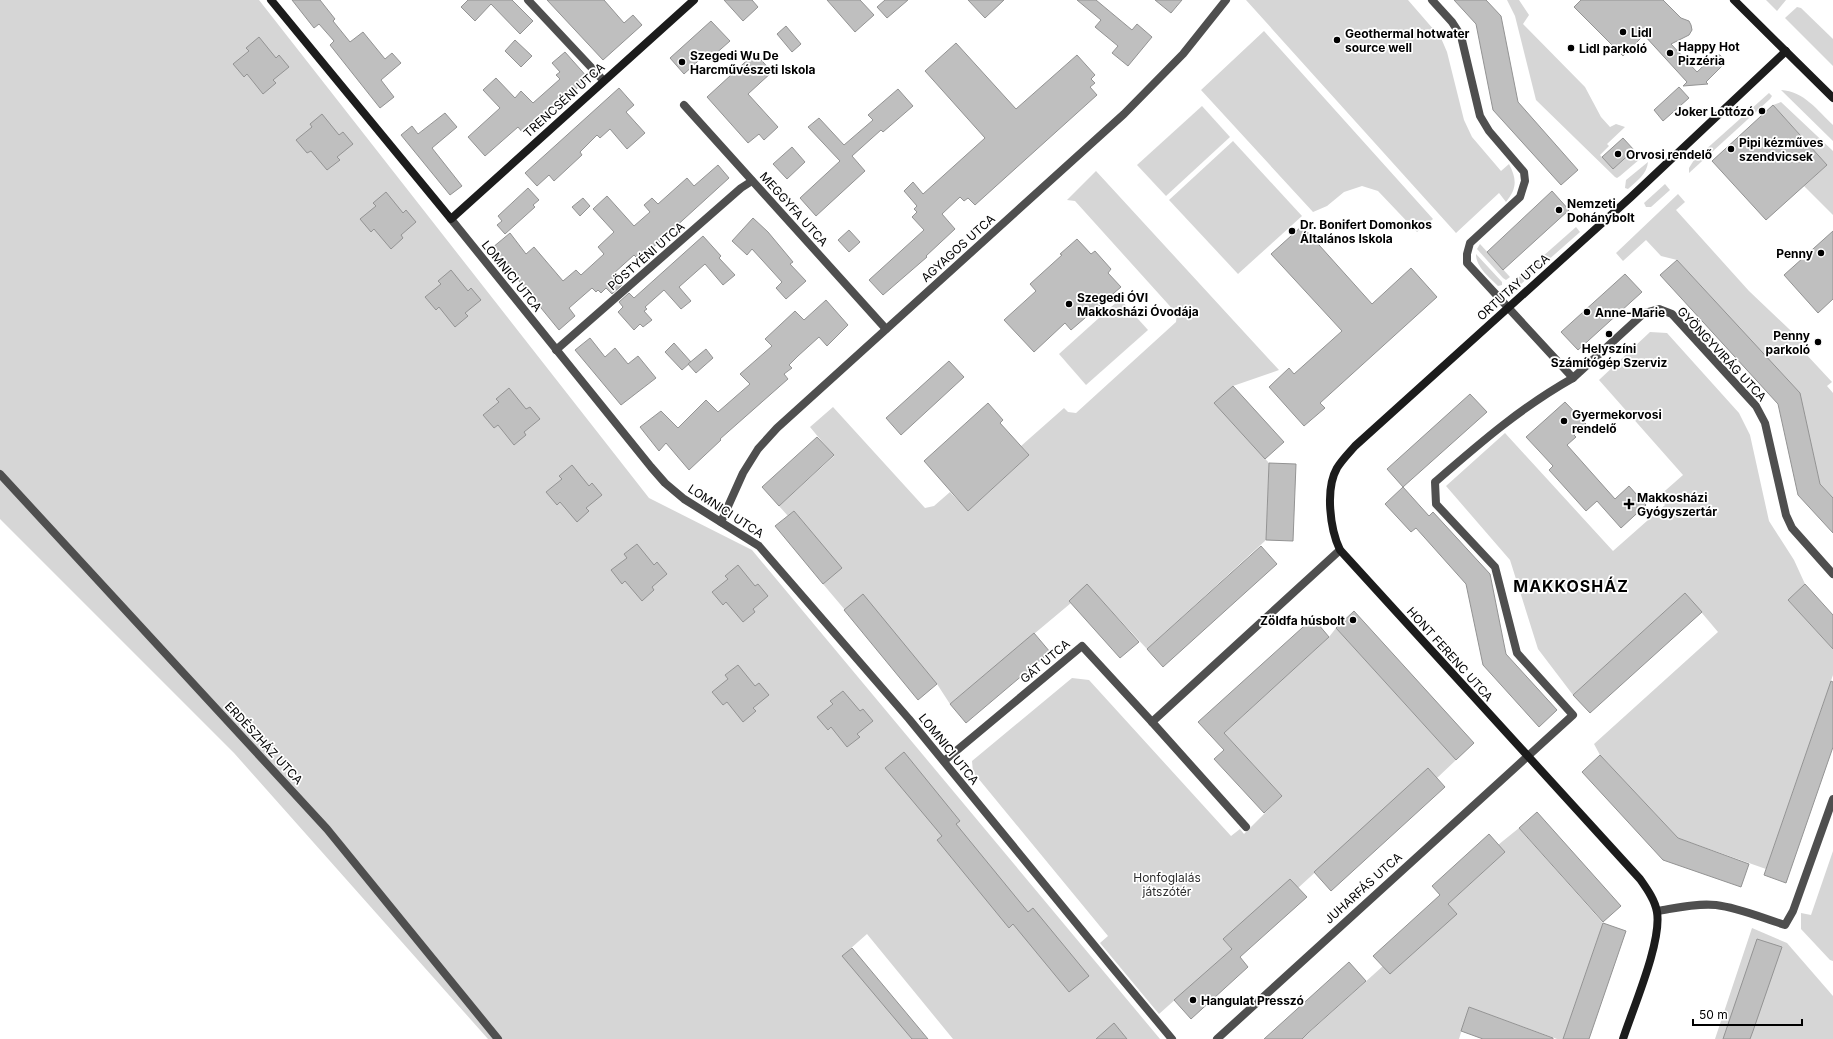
<svg xmlns="http://www.w3.org/2000/svg" width="1833" height="1039" font-family="Inter,sans-serif">
  <rect width="100%" height="100%" fill="#fff"/>
  <g fill="#d6d6d6">
    <path d="M0,0H259L649,498L752,550L1160,1039H953L867,934L850,949L925,1039H488L234,753L0,519Z"/>
    <path d="M1246,0H1408L1441,38L1447,52L1464,120L1472,137L1501,171L1509,164C1517,179 1517,189 1506,202L1499,193L1456,233Z"/>
    <path d="M1507,0H1519L1529,15L1523,24L1585,87L1601,117L1610,127L1616,124L1625,127L1607,144L1609,146L1600,155L1613,169L1634,150L1640,159L1620,176L1617,178L1615,177L1536,100L1515,16Z"/>
    <path d="M1766,0H1786L1777,11Z"/>
    <path d="M1797,7L1801,8L1833,39V66L1785,18Z"/>
    <path d="M1264,31L1433,219L1417,232L1378,191L1362,186L1344,192L1327,206L1313,212L1201,90Z"/>
    <path d="M1781,90C1804,91 1818,111 1833,125V141Z"/>
    <path d="M1769,93L1772,96L1770,99L1689,173V168L1694,160Z"/>
    <path d="M1781,102L1833,151V215L1804,186L1827,165L1773,105Z"/>
    <path d="M1202,106L1230,137L1166,196L1137,165Z"/>
    <path d="M1233,141L1302,216L1238,274L1169,200Z"/>
    <path d="M1648,162C1647,174 1637,181 1628,189L1625,188L1626,180Z"/>
    <path d="M1096,171L1279,370L1233,386L1215,403L1269,463L1266,540L1147,649L1087,585L1069,601L1071,603L950,704L937,684L863,595L845,610L823,584L841,568L794,511L788,516L779,506L834,456L810,427L833,407L925,508L934,506L950,492L968,511L1029,455L1021,446L1064,408L1068,412L1076,413L1176,322L1177,314L1075,201L1067,200Z"/>
    <path d="M1665,184L1670,190L1651,207H1646L1644,203Z"/>
    <path d="M1678,194L1685,202L1676,210L1749,291L1810,349L1805,353L1832,382L1827,386L1833,393V498L1820,484L1801,399L1795,388L1677,260L1661,256L1646,240L1623,261L1616,253Z"/>
    <path d="M1576,227L1580,232L1521,284L1514,287H1508Z"/>
    <path d="M1480,244L1510,277L1506,280L1503,278L1477,249Z"/>
    <path d="M1476,254L1502,282V285L1498,286C1489,277 1476,267 1476,254Z"/>
    <path d="M1120,299L1148,330L1086,385L1059,354Z"/>
    <path d="M1650,332L1667,333L1739,413L1750,435L1769,521L1794,560L1805,584L1788,600L1833,649V675L1766,869L1678,838L1600,755L1594,744L1718,632L1685,593L1573,695L1538,649L1510,560L1446,486L1505,433L1613,551L1665,505L1658,497L1683,475L1599,380Z"/>
    <path d="M1336,628L1456,760L1437,778L1428,769L1298,888L1223,939L1232,949L1159,1014L1100,943L1108,936L973,772L972,761L1072,678L1089,680L1231,836L1240,829L1244,834L1282,796L1224,733L1329,637Z"/>
    <path d="M1519,828L1603,923L1563,1039H1557L1469,1007L1459,1039H1302L1383,966L1390,974L1456,914L1448,904L1505,852L1498,845Z"/>
    <path d="M1833,851V961L1830,960L1801,929V913L1811,915Z"/>
    <path d="M1752,928L1787,943L1833,996V1039H1715Z"/>
  </g>
  <g fill="#bfbfbf" stroke="#939393">
    <path d="M292,0H320L335,19L333,21L350,42L363,32L385,59L392,53L401,63L381,80L394,97L380,108L330,45L334,41L319,24L314,28Z"/>
    <path d="M468,0H512L533,21L520,34L491,4L475,21L461,7Z"/>
    <path d="M547,0H604L624,23L633,15L642,25L603,60Z"/>
    <path d="M724,0H752L758,7L743,21Z"/>
    <path d="M827,0H860L874,15L855,32Z"/>
    <path d="M885,0H908L887,18L877,7Z"/>
    <path d="M968,0H1004L985,18Z"/>
    <path d="M1077,0H1096L1132,30L1137,24L1152,37L1128,66L1112,53L1118,46L1095,27L1101,20Z"/>
    <path d="M1155,0H1182L1171,13Z"/>
    <path d="M1454,0H1486L1501,16L1518,102L1578,170L1561,185L1493,110L1476,24Z"/>
    <path d="M1581,0H1663L1681,18L1689,21L1691,25L1692,30L1689,35L1671,44L1697,72L1715,55H1720L1724,59L1723,65L1706,82L1708,84L1683,86L1687,82L1644,35L1623,56L1574,7Z"/>
    <path d="M711,21L730,41L713,56L709,51L684,74L670,58Z"/>
    <path d="M786,26L801,44L792,52L777,34Z"/>
    <path d="M259,37L276,58L279,55L289,67L273,80L276,83L263,94L247,74L244,77L233,64L249,51L246,48Z"/>
    <path d="M515,40L532,56L521,67L505,51Z"/>
    <path d="M956,43L1016,109L1077,55L1095,75L1091,79L1095,83L1090,87L1097,95L975,205L968,198L964,201L960,197L942,214L955,229L926,256L927,257L883,295L869,280L924,230L912,217L917,212L914,209L917,206L904,191L913,182L923,194L985,138L925,71Z"/>
    <path d="M565,52L588,78L561,103L558,100L523,133L518,127L485,156L468,137L500,108L483,90L496,78L515,98L521,91L533,103L560,79L556,75L560,72L552,63Z"/>
    <path d="M755,53L772,72L748,94L778,127L764,140L759,134L748,143L707,97Z"/>
    <path d="M1679,87L1689,98L1663,121L1654,110Z"/>
    <path d="M619,88L634,105L626,112L645,133L627,149L610,129L600,138L597,135L580,152L582,155L554,181L549,175L537,186L525,173Z"/>
    <path d="M898,89L913,106L883,132L881,130L852,156L865,171L816,216L800,198L840,161L808,127L819,118L844,145L873,120L868,115Z"/>
    <path d="M1773,105L1827,165L1766,220L1712,161Z"/>
    <path d="M445,113L457,127L432,148L462,186L450,195L401,135L412,126L418,134Z"/>
    <path d="M322,114L339,135L343,132L353,144L337,157L340,160L327,170L311,151L307,153L296,140L312,127L310,124Z"/>
    <path d="M1623,138L1634,150L1613,169L1602,157Z"/>
    <path d="M792,147L805,162L787,179L773,164Z"/>
    <path d="M718,165L729,178L639,260L634,255L613,274L622,285L612,294L606,288L601,293L598,290L596,292L592,288L569,308L575,316L559,330L492,248L510,233L526,254L534,247L563,281L576,270L581,275L604,254L598,247L614,232L593,209L607,196L634,226L650,212L644,205L652,198L658,204L687,178L694,186Z"/>
    <path d="M528,188L539,200L533,205L535,207L505,234L497,225L502,221L498,216Z"/>
    <path d="M1552,191L1569,210L1503,270L1487,252Z"/>
    <path d="M386,192L403,213L406,210L416,222L401,235L403,238L391,249L374,229L371,232L360,219L376,206L373,203Z"/>
    <path d="M583,198L590,206L580,216L572,207Z"/>
    <path d="M753,218L768,232L793,262L790,264L806,281L786,299L776,288L782,282L752,249L747,255L732,241Z"/>
    <path d="M1302,226L1372,304L1411,268L1437,297L1320,403L1325,408L1304,426L1269,387L1289,368L1294,374L1342,331L1271,254Z"/>
    <path d="M849,230L860,242L849,252L838,240Z"/>
    <path d="M1833,231V299L1818,313L1784,275Z"/>
    <path d="M703,236L721,256L719,258L735,275L723,285L705,264L679,287L691,301L681,309L664,290L645,307L647,309L644,311L652,320L643,327L640,324L634,330L618,312L623,307L619,302L629,293L634,298Z"/>
    <path d="M1077,239L1091,254L1095,251L1111,269L1108,273L1121,287L1071,330L1065,323L1034,352L1004,320L1036,291L1030,284L1062,255L1060,254Z"/>
    <path d="M1677,260L1800,393L1820,484L1833,498V533L1798,495L1778,404L1660,275Z"/>
    <path d="M451,270L468,291L471,288L481,300L465,313L468,316L455,327L439,307L436,310L425,297L441,284L438,281Z"/>
    <path d="M1625,274L1642,292L1578,350L1561,332Z"/>
    <path d="M826,300L848,325L827,346L819,337L798,356L789,365L792,368L784,374L788,379L720,439L721,440L689,470L666,443L659,451L640,427L661,411L678,428L706,400L718,412L750,384L740,374L772,346L765,339L795,311L804,320Z"/>
    <path d="M590,338L605,357L615,348L628,364L638,356L656,378L621,405L575,350Z"/>
    <path d="M674,343L691,362L682,370L665,352Z"/>
    <path d="M706,349L713,358L696,373L688,364Z"/>
    <path d="M949,361L964,377L901,435L886,418Z"/>
    <path d="M1233,386L1284,442L1265,459L1214,403Z"/>
    <path d="M509,388L526,409L530,407L540,419L524,432L526,435L514,445L498,425L494,428L483,415L499,402L496,399Z"/>
    <path d="M1470,394L1487,412L1403,487L1387,469Z"/>
    <path d="M1565,402L1586,424L1574,435L1576,437L1567,445L1615,499L1629,486L1646,505L1621,528L1597,501L1586,511L1549,470L1553,466L1526,437Z"/>
    <path d="M988,403L1003,420L1000,423L1029,455L968,511L924,461Z"/>
    <path d="M817,437L834,455L779,506L762,487Z"/>
    <path d="M1269,463L1296,464L1293,541L1266,540Z"/>
    <path d="M572,465L589,486L592,483L602,495L586,508L589,511L577,522L560,502L557,505L546,492L562,479L559,476Z"/>
    <path d="M1403,487L1429,516L1433,512L1490,574L1506,654L1557,710L1539,727L1483,665L1466,584L1416,528L1411,532L1385,504Z"/>
    <path d="M794,511L842,568L823,584L775,526Z"/>
    <path d="M637,544L654,565L657,562L667,574L652,587L654,590L642,601L625,581L622,584L611,570L627,558L624,554Z"/>
    <path d="M1261,546L1277,564L1163,667L1147,649Z"/>
    <path d="M738,565L755,586L758,584L768,596L753,609L755,612L743,622L726,602L723,605L712,592L728,579L725,576Z"/>
    <path d="M1087,584L1139,642L1120,658L1069,601Z"/>
    <path d="M1805,584L1833,615V649L1788,600Z"/>
    <path d="M1685,593L1702,612L1590,713L1573,695Z"/>
    <path d="M863,594L937,684L918,700L844,610Z"/>
    <path d="M1354,611L1474,743L1456,760L1336,628Z"/>
    <path d="M1313,618L1329,637L1224,733L1282,796L1264,813L1214,759L1224,750L1198,722Z"/>
    <path d="M1034,633L1050,652L966,723L950,704Z"/>
    <path d="M738,665L755,686L759,683L769,695L753,708L756,711L743,722L727,702L723,705L712,692L728,679L725,675Z"/>
    <path d="M1831,681L1833,682V747L1786,883L1764,875Z"/>
    <path d="M843,691L860,711L863,709L873,721L857,734L860,737L847,747L831,727L828,730L817,717L833,704L830,701Z"/>
    <path d="M904,752L960,821L956,824L1028,912L1033,908L1089,976L1069,992L1013,924L1009,928L937,840L942,836L885,768Z"/>
    <path d="M1600,755L1678,838L1749,864L1741,887L1663,860L1582,772Z"/>
    <path d="M1428,768L1445,787L1331,891L1314,872Z"/>
    <path d="M1537,812L1621,906L1603,922L1519,828Z"/>
    <path d="M1489,834L1505,852L1448,904L1457,914L1390,974L1373,956L1440,895L1432,886Z"/>
    <path d="M1290,879L1307,897L1240,957L1248,967L1191,1019L1174,1000L1232,949L1223,939Z"/>
    <path d="M1603,923L1626,931L1589,1039H1563Z"/>
    <path d="M1757,939L1782,947L1753,1031L1750,1039H1723Z"/>
    <path d="M852,948L903,1009L928,1039H912L842,956Z"/>
    <path d="M1349,962L1366,981L1308,1033L1302,1039H1264Z"/>
    <path d="M1469,1007L1553,1038V1039H1483L1461,1031Z"/>
    <path d="M1114,1023L1127,1039H1096Z"/>
  </g>
  <g fill="none" stroke-linecap="round" stroke-linejoin="round">
    <g stroke="#4f4f4f" stroke-width="8">
      <path d="M528,0L603,80"/>
      <path d="M1432,0L1452,22L1461,36L1480,116L1489,131L1524,172L1525,181L1520,197L1470,243L1467,254V263L1573,378L1644,313L1659,309L1672,314L1756,406L1765,423L1786,515L1792,528L1833,574"/>
      <path d="M684,105L886,329"/>
      <path d="M451,219L651,467L665,483L684,499L759,546L909,719L1112,967L1172,1039"/>
      <path d="M556,350L741,188L752,181"/>
      <path d="M0,474L327,829L498,1039"/>
      <path d="M721,522L743,473L758,449L777,428L1124,114L1183,54L1226,0"/>
      <path d="M1152,722L1246,827"/>
      <path d="M944,761L1082,646L1152,722L1340,550"/>
      <path d="M1657,911C1676,908 1696,903 1716,905C1740,908 1762,918 1785,925L1793,911L1833,799"/>
      <path d="M1217,1039L1573,715L1517,653L1495,567L1436,504L1435,482C1480,443 1520,408 1573,378"/>
    </g>
    <g stroke="#1c1c1c" stroke-width="8">
      <path d="M271,0L451,219L694,0"/>
      <path d="M1734,0L1833,98"/>
      <path d="M1623,1039C1633,1008 1662,942 1657,912C1655,900 1647,889 1640,879L1340,550C1330,529 1325,489 1337,468C1342,460 1349,453 1355,446L1631,197L1786,51"/>
    </g>
  </g>
  <g fill="#000" stroke="#fff" stroke-width="1.5">
    <circle cx="1623" cy="32" r="4"/>
    <circle cx="1337" cy="40" r="4"/>
    <circle cx="1571" cy="48" r="4"/>
    <circle cx="1670" cy="53" r="4"/>
    <circle cx="682" cy="62" r="4"/>
    <circle cx="1762" cy="111" r="4"/>
    <circle cx="1731" cy="149" r="4"/>
    <circle cx="1618" cy="154" r="4"/>
    <circle cx="1559" cy="210" r="4"/>
    <circle cx="1292" cy="231" r="4"/>
    <circle cx="1821" cy="253" r="4"/>
    <circle cx="1069" cy="304" r="4"/>
    <circle cx="1587" cy="312" r="4"/>
    <circle cx="1609" cy="334" r="4"/>
    <circle cx="1818" cy="342" r="4"/>
    <circle cx="1564" cy="421" r="4"/>
    <path d="M1627 498h4v4h4v4h-4v4h-4v-4h-4v-4h4z"/>
    <circle cx="1353" cy="620" r="4"/>
    <circle cx="1193" cy="1000" r="4"/>
  </g>
  <g text-anchor="middle" dominant-baseline="central" stroke-width="3.5" stroke-linejoin="round" paint-order="stroke">
    <g font-size="12" font-weight="bold" fill="#000" stroke="#fff" text-anchor="start">
      <text x="1631" y="32">Lidl</text>
      <text x="1345" y="33">Geothermal hotwater<tspan x="1345" dy="14">source well</tspan></text>
      <text x="1678" y="46">Happy Hot<tspan x="1678" dy="14">Pizzéria</tspan></text>
      <text x="1579" y="48">Lidl parkoló</text>
      <text x="690" y="55">Szegedi Wu De<tspan x="690" dy="14">Harcművészeti Iskola</tspan></text>
      <text x="1754" y="111" text-anchor="end">Joker Lottózó</text>
      <text x="1739" y="142">Pipi kézműves<tspan x="1739" dy="14">szendvicsek</tspan></text>
      <text x="1626" y="154">Orvosi rendelő</text>
      <text x="1567" y="203">Nemzeti<tspan x="1567" dy="14">Dohánybolt</tspan></text>
      <text x="1300" y="224">Dr. Bonifert Domonkos<tspan x="1300" dy="14">Általános Iskola</tspan></text>
      <text x="1813" y="253" text-anchor="end">Penny</text>
      <text x="1077" y="297">Szegedi ÓVI<tspan x="1077" dy="14">Makkosházi Óvodája</tspan></text>
      <text x="1595" y="312">Anne-Marie</text>
      <text x="1810" y="335" text-anchor="end">Penny<tspan x="1810" dy="14">parkoló</tspan></text>
      <text x="1609" y="348" text-anchor="middle">Helyszíni<tspan x="1609" dy="14">Számítógép Szerviz</tspan></text>
      <text x="1572" y="414">Gyermekorvosi<tspan x="1572" dy="14">rendelő</tspan></text>
      <text x="1637" y="497">Makkosházi<tspan x="1637" dy="14">Gyógyszertár</tspan></text>
      <text x="1345" y="620" text-anchor="end">Zöldfa húsbolt</text>
      <text x="1201" y="1000">Hangulat Presszó</text>
    </g>
    <g font-size="12" fill="#000" stroke="#fff">
      <text transform="translate(564 100) rotate(-42)">TRENCSÉNI UTCA</text>
      <text transform="translate(794 209) rotate(48)">MEGGYFA UTCA</text>
      <text transform="translate(958 248) rotate(-42)">AGYAGOS UTCA</text>
      <text transform="translate(646 256) rotate(-41)">PÖSTYÉNI UTCA</text>
      <text transform="translate(512 276) rotate(51)">LOMNICI UTCA</text>
      <text transform="translate(1513 287) rotate(-42)">ORTUTAY UTCA</text>
      <text transform="translate(1722 354) rotate(47)">GYÖNGYVIRÁG UTCA</text>
      <text transform="translate(726 511) rotate(33)">LOMNICI UTCA</text>
      <text transform="translate(1450 654) rotate(48)">HONT FERENC UTCA</text>
      <text transform="translate(1045 661) rotate(-40)">GÁT UTCA</text>
      <text transform="translate(264 743) rotate(47)">ERDÉSZHÁZ UTCA</text>
      <text transform="translate(949 749) rotate(51)">LOMNICI UTCA</text>
      <text transform="translate(1363 888) rotate(-42)">JUHARFÁS UTCA</text>
    </g>
    <g font-size="12" fill="#2d2d2d" stroke="#fff">
      <text x="1167" y="877">Honfoglalás<tspan x="1167" dy="14">játszótér</tspan></text>
    </g>
    <g font-size="16" font-weight="bold" letter-spacing="1" fill="#000" stroke="#fff">
      <text x="1571" y="586">MAKKOSHÁZ</text>
    </g>
  </g>
  <path d="M1693 1019v6h109v-6" fill="none" stroke="#000000" stroke-width="2"/>
  <text x="1699" y="1019" font-size="12" fill="#000000" stroke="#ffffff" stroke-width="3" paint-order="stroke">50 m</text>
</svg>
